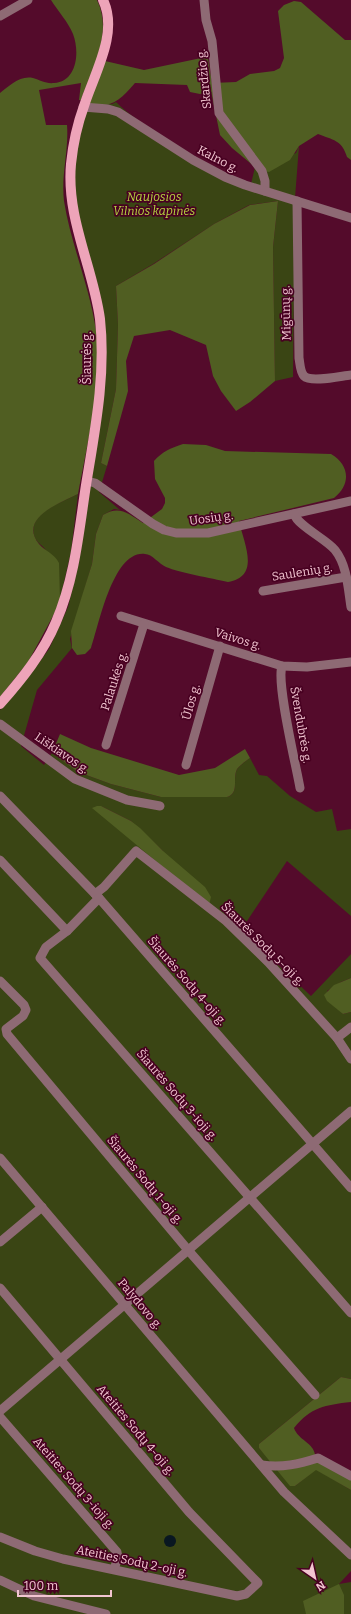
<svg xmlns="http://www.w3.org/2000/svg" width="351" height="1614" font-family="Bitter,serif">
  <rect width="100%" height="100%" fill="#540b2b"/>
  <g fill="#3a4514" fill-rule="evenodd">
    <path d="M116,102C130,116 145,125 161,136C190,155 218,172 251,184L255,167L296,153L299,146L295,198L293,377L275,381L273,247L278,201L249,205L214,224L153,264L116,286L118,325L116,389L101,463L107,466L99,492L120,510L114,509L103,515L96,534L92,564L70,639L72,648L37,690L21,746L44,765L52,753L78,772L111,784L161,797H227C240,793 232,779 237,769C240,765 246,761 250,758L259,775L267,776L290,796L316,812L332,809L337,831L351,829V916L287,861L241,930L311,996L351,954V978L341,982L327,991L343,1014L351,1012V1379L341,1377L259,1444V1448L295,1486L316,1469L351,1490V1571L339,1584L351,1582V1614H0V710L40,661L49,649L68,607L79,561L100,424L105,373L74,188L76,147L88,104H112ZM101,806L131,821L163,851Z"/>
    <path d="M78,494L71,552L60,600C56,585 54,566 47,552C44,546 38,544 35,538C25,514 62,502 78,494Z"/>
  </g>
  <g fill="#505e22">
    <path d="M51,0H97C113,33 93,68 81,100H79L81,83L39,90L46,125H67C69,150 61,175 64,201C71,245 90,287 96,331C103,380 87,445 78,494C60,503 18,518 39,544C45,551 55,554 59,563L60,600L54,614L28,662L0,697V93C9,86 20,75 33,78C40,80 46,84 54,83C77,82 80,52 73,34C68,22 58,11 51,0Z"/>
    <path d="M294,1L301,2L345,40H351V160L347,157C342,140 333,140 318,134L299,146L290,160L269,172L263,171L255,167L232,148L220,135L211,91L200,94L190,92L187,85L135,83C119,101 113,108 88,104L105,61L144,70L206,57L208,59L212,83L236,82L250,74L274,71L280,68L284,58L278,11L284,5Z"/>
    <path d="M278,201L273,247L275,381L250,402L236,411L221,391L213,376L206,345L170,330L134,336L126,361L128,391L107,466L101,463L116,389L118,325L116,286L154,264L214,224L250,205Z"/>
    <path d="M183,444L206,445L225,451L331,454C350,465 351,485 334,498L239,521C244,544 261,576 228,582C211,578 180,573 166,567C159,564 152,554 145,554C113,550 99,625 91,648L85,654L77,655L72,648L71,631L92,564L96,534L103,515C120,505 128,514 143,523L162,509L165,503V498L155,479L154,461C163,451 171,448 183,444Z"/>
    <path d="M60,734L91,748L179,775L215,768L245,749L250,758C246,761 240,765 237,769C232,779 240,793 227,797H161L111,784L78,772L52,753Z"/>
    <path d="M97,806H101L131,821L140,828L163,851L205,887L211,897L209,905L92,808Z"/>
    <path d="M351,978V1012L343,1014L327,1001L324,995L334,985Z"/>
    <path d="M341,1377L351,1379V1402C325,1405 311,1407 294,1428C298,1440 314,1443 315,1455L351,1479V1490L316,1470L295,1486H290L259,1448V1444Z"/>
    <path d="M339,1584L344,1595V1614H306L303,1601Z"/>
  </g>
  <circle fill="#091721" cx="170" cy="1541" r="6"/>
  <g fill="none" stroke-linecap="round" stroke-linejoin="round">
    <g stroke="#8e6a74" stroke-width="9">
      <path d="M204,0L206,20L212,41L219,113L262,171L265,181V191"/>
      <path d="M0,16L28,0"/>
      <path d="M83,107L108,109L118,112L193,160L225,177L245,185L351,218"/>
      <path d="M297,201L299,358C300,363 300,372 304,376C311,383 341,376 351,375"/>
      <path d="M87,481L95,483L153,524L164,530L176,533H208L351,501"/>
      <path d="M294,514C298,526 326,539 335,550C347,565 348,588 351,607"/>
      <path d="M263,591L346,577"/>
      <path d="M121,616L282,666L307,667L351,662"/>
      <path d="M282,666C276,683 296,765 300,788"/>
      <path d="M0,724L75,779L127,800L160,806"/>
      <path d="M106,745L144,624"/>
      <path d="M186,765L220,646"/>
      <path d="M0,796L99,898L351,1188"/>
      <path d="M0,860L67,931"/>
      <path d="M95,894L104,887L136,851L226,921L268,962L337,1038L351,1059"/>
      <path d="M99,898L67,931L46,947L40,958L351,1313"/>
      <path d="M0,981L24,1005L26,1010L23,1016L6,1029L7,1034L188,1250L315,1395"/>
      <path d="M337,1038L351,1027"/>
      <path d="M0,1158L284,1492L351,1555"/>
      <path d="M0,1242L42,1207"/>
      <path d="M0,1288L189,1512L258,1583L246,1594L237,1596L63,1559L35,1551L0,1537"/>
      <path d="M0,1411L351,1111"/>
      <path d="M0,1417L117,1552L118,1558L114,1569"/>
      <path d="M262,1465C282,1468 299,1464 318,1458L351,1476"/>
      <path d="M0,1580L34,1596L106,1614"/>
    </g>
    <path stroke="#eea4b9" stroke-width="10" d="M0,704C22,679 43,653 56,622C75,578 79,531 86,485C95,430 106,375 100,319C93,267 66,218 71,164C73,144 77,125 84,106C94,74 119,33 103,0"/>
  </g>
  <g text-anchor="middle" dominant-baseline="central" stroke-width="3.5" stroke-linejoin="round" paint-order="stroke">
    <g font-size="12" fill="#f2c5d1" stroke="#480021">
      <text transform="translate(204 79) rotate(-96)">Skardžio g.</text>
      <text transform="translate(218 159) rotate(27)">Kalno g.</text>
      <text transform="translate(286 313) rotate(-91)">Migūnų g.</text>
      <text transform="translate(87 358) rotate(-90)">Šiaurės g.</text>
      <text transform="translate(211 518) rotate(-8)">Uosių g.</text>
      <text transform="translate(302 572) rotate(-9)">Saulenių g.</text>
      <text transform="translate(238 639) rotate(17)">Vaivos g.</text>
      <text transform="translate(114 681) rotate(-72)">Palaukės g.</text>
      <text transform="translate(191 702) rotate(-74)">Ūlos g.</text>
      <text transform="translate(301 725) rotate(80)">Švendubrės g.</text>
      <text transform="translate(62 753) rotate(34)">Liškiavos g.</text>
      <text transform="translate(263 944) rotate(45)">Šiaurės Sodų 5-oji g.</text>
      <text transform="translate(187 981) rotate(49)">Šiaurės Sodų 4-oji g.</text>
      <text transform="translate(177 1095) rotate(49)">Šiaurės Sodų 3-ioji g.</text>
      <text transform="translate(145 1180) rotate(50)">Šiaurės Sodų 1-oji g.</text>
      <text transform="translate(140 1304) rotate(50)">Palydovo g.</text>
      <text transform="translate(136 1430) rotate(50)">Ateities Sodų 4-oji g.</text>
      <text transform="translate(74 1483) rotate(49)">Ateities Sodų 3-ioji g.</text>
      <text transform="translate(132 1561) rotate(12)">Ateities Sodų 2-oji g.</text>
    </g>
    <g font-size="12" font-style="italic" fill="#b5d441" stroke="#480021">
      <text x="154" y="197">Naujosios<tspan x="154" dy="14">Vilnios kapinės</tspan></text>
    </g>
  </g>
  <g transform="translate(315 1578) rotate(146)" stroke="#480021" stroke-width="3" paint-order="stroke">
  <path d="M0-3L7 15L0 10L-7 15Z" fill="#f2c5d1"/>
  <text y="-6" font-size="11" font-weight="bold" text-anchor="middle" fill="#f2c5d1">N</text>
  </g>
  <path d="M18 1590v6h93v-6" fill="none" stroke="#f2c5d1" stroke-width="2"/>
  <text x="24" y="1590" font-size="12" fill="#f2c5d1" stroke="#480021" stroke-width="3" paint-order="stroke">100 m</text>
</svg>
